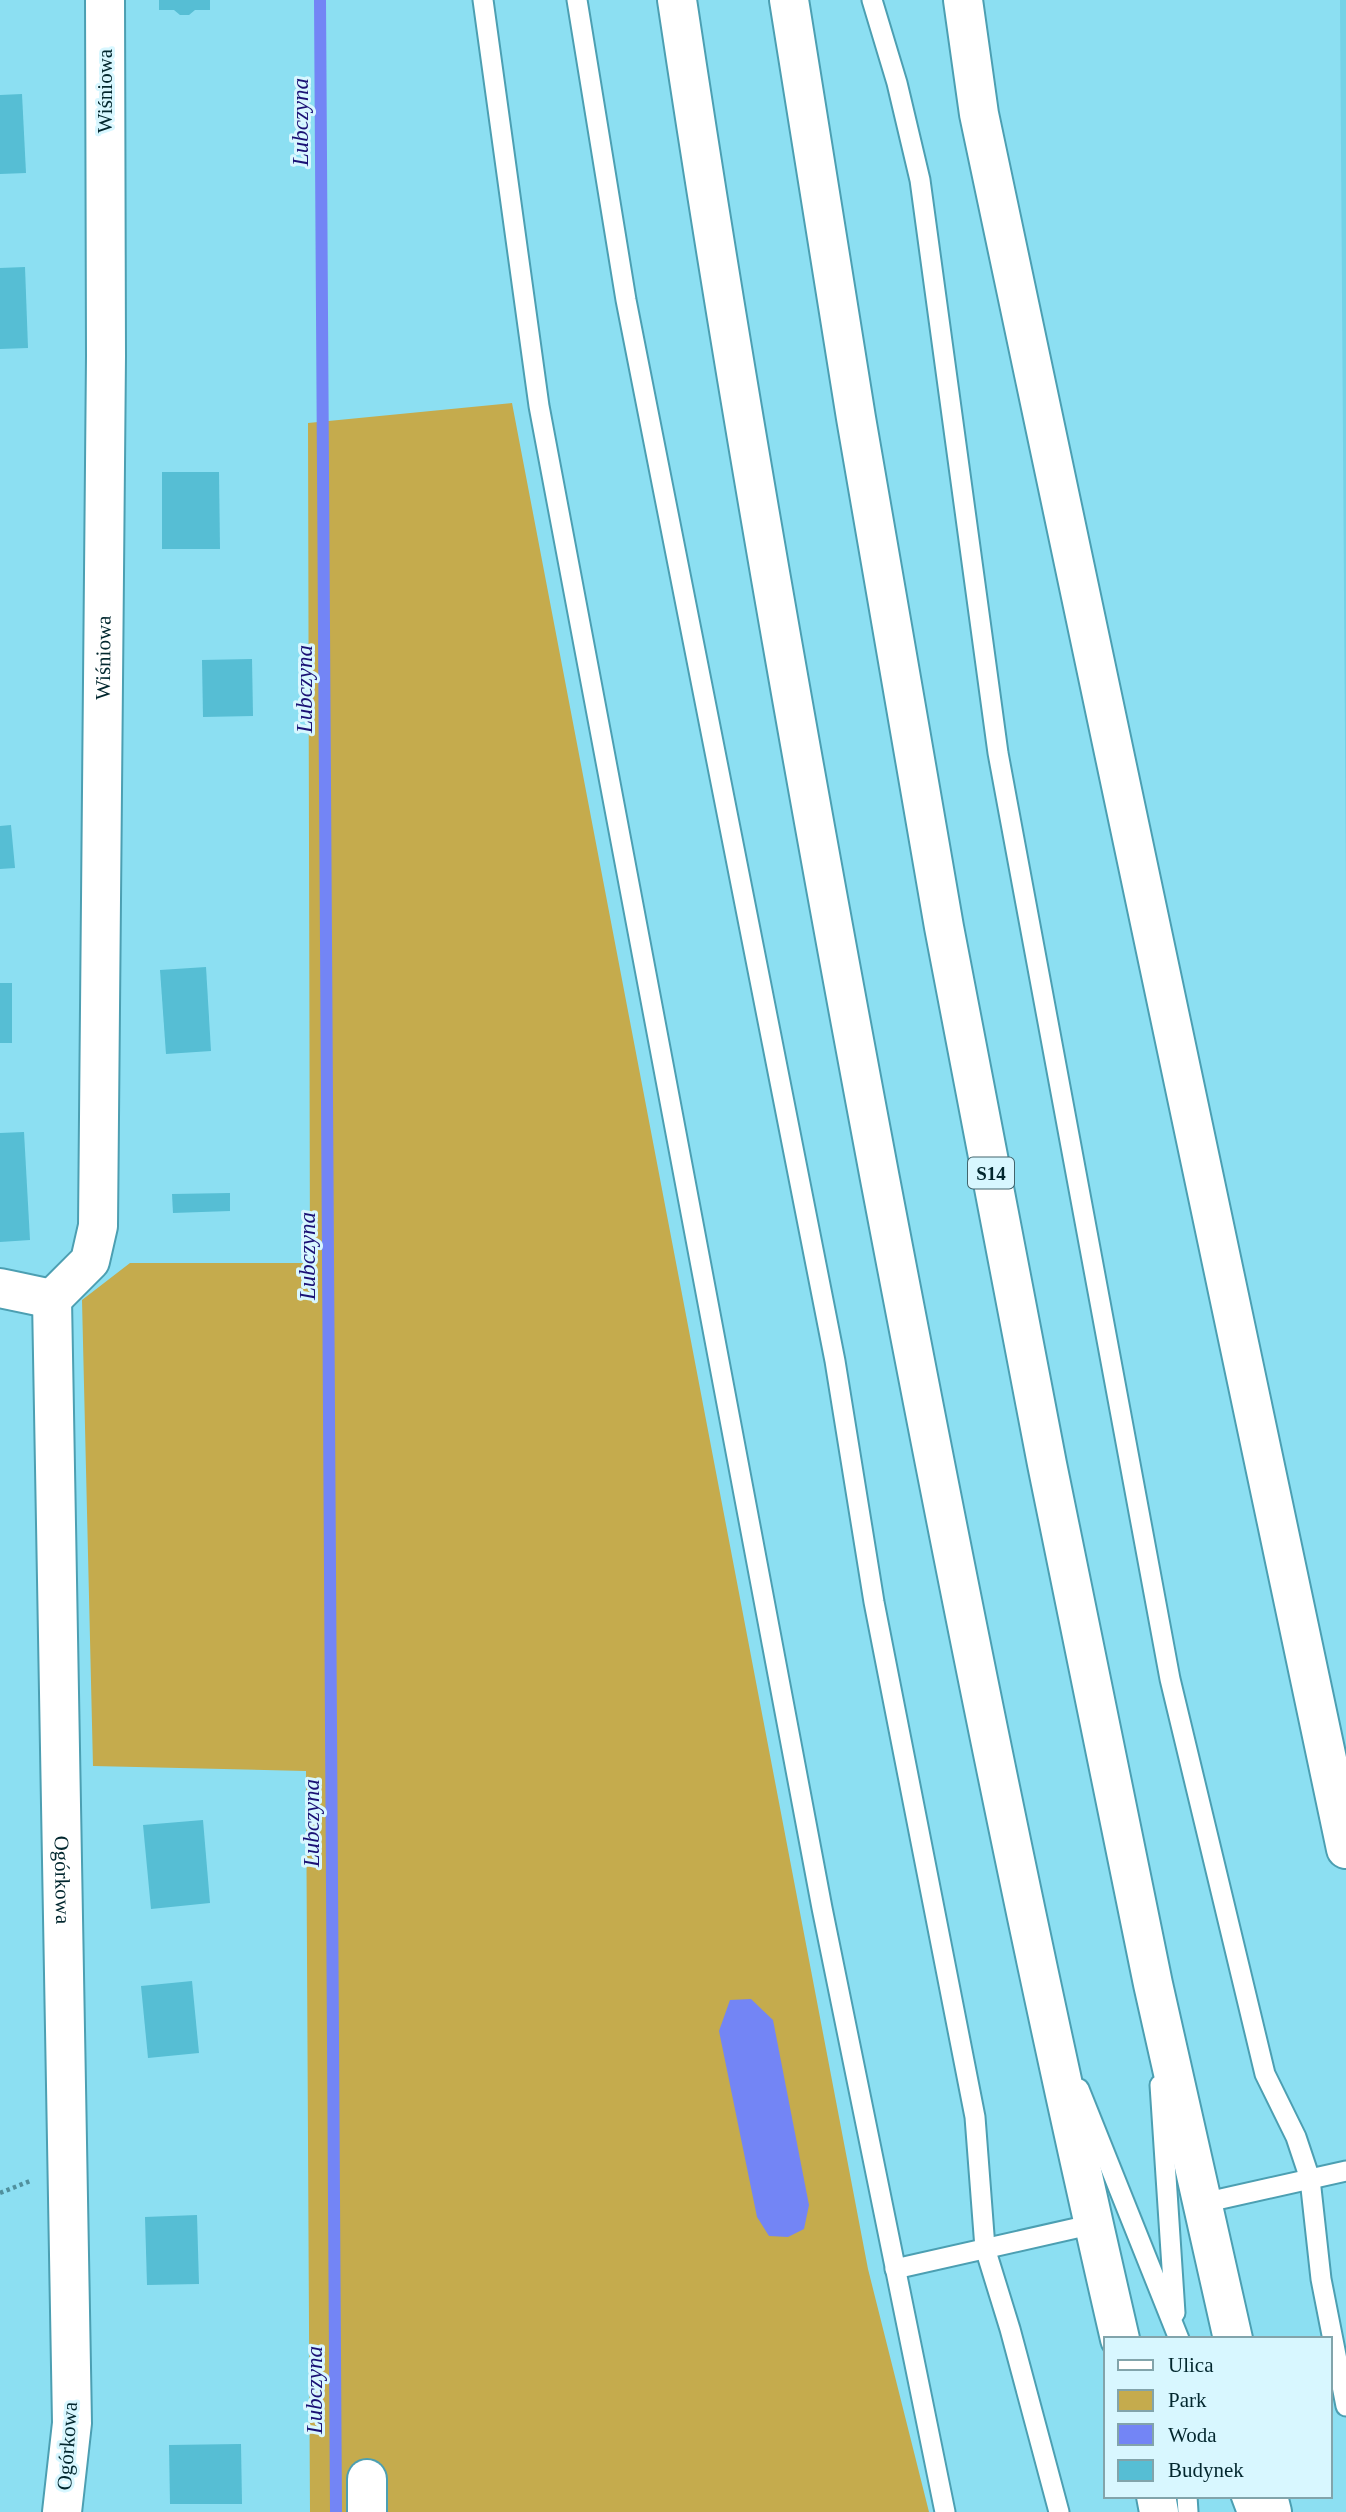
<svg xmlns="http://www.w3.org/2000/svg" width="1346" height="2512" font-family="'Times New Roman',serif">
  <rect width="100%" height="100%" fill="#8cdff2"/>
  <path fill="#75d2e6" d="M1340,0H1346V893Z"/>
  <path fill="#c5ab4d" d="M512,403L868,2269L929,2512H310L306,1771L93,1766L82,1300L130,1263H310L308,423Z"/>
  <path fill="#7385f5" d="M751,1999L773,2020L809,2205L804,2229L788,2237L769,2236L757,2217L719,2031L730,2000Z"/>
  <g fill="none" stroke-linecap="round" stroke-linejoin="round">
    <path stroke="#7385f5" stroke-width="12" d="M320,0L336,2512"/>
  </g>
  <g fill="#56bed4">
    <path d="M159,0H210V10H195L189,15H180L174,10H159Z"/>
    <path d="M22,94L26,173L0,174V95Z"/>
    <path d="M25,267L28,348L0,349V268Z"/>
    <path d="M162,472H219L220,549H162Z"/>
    <path d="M252,659L253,716L203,717L202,660Z"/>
    <path d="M11,825L15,868L0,869V826Z"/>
    <path d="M206,967L211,1051L166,1054L160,970Z"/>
    <rect x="0" y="983" width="12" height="60"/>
    <path d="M24,1132L30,1240L0,1242V1133Z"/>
    <path d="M230,1193V1211L173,1213L172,1194Z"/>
    <path d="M203,1820L210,1903L151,1909L143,1825Z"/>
    <path d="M192,1981L199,2053L148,2058L141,1986Z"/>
    <path d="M197,2215L199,2284L147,2285L145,2217Z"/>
    <path d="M241,2444L242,2504H170L169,2445Z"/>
  </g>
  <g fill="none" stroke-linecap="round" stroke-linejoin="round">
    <g stroke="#4c9fb2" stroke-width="23">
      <g id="service">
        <path d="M483,0L539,406L822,1908L945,2512"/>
        <path d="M577,0L626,300L835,1361L874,1602L975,2117L985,2248L1010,2329L1059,2512"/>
        <path d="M872,0L897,83L920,180L998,753L1170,1679L1265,2074L1296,2137L1310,2179L1321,2279L1346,2406"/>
        <path d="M1160,2085L1175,2313"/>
        <path d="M1079,2089L1179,2339"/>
        <path d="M1203,2203L1346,2171"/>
        <path d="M895,2269L1094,2224"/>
        <path d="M1187,2496L1188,2512"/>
        <path d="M1241,2496L1247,2512"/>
      </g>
    </g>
    <g stroke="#4c9fb2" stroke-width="42">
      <g id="minor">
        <path d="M963,0L979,114L1346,1849"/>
        <path d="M0,1288L52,1299"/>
        <path id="s1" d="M52,1299L90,1261L98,1226L106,356L105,0"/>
        <path id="s2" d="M52,1299L72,2423L62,2512"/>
        <path d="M367,2479V2512"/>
      </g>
    </g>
    <g stroke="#4c9fb2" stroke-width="42">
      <g id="motorway">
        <path d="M677,0C736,394 806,787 880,1179C954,1567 1031,1954 1120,2339"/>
        <path d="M789,0L856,418L944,927L1047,1464L1153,1984L1233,2339"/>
        <path d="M1156,2496L1159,2512"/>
        <path d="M1268,2496L1272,2512"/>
      </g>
    </g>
    <path stroke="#50909d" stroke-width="4.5" stroke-dasharray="3.5 3.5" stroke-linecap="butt" d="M0,2193L30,2181"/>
    <use href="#service" stroke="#fff" stroke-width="19"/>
    <use href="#minor" stroke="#fff" stroke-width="38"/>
    <use href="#motorway" stroke="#fff" stroke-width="38"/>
  </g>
  <g text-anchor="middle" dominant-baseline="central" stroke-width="6" stroke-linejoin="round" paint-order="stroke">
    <rect fill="#d8f7ff" stroke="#42656d" stroke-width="2" x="968" y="1157.5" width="46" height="31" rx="5"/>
    <g font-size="19" font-weight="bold" fill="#02272e">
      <text x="991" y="1173">S14</text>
    </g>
    <g font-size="21" fill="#02272e" stroke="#d8f7ff">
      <text transform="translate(105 91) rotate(-90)">Wiśniowa</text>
      <text stroke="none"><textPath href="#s1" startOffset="658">Wiśniowa</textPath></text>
      <text stroke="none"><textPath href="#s2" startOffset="581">Ogórkowa</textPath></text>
      <text transform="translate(67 2446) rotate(-86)">Ogórkowa</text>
    </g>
    <g font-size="23" font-style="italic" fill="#1a1175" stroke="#d8f7ff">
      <text transform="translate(300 122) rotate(-90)">Lubczyna</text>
      <text transform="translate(304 689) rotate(-90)">Lubczyna</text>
      <text transform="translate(307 1256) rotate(-90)">Lubczyna</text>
      <text transform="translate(311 1823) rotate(-90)">Lubczyna</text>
      <text transform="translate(314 2390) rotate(-90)">Lubczyna</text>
    </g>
  </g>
  <rect x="1104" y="2337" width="228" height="161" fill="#d8f7ff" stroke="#82a4ab" stroke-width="2"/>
  <rect x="1118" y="2360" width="35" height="10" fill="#ffffff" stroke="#82a4ab" stroke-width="2"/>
  <text x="1168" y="2372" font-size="21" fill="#02272e">Ulica</text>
  <rect x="1118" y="2390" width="35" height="21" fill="#c5ab4d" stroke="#82a4ab" stroke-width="2"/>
  <text x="1168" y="2407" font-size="21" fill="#02272e">Park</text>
  <rect x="1118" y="2424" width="35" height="21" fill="#7385f5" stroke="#82a4ab" stroke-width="2"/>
  <text x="1168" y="2442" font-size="21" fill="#02272e">Woda</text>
  <rect x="1118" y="2460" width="35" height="21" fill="#56bed4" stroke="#82a4ab" stroke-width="2"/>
  <text x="1168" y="2477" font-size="21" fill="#02272e">Budynek</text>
</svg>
